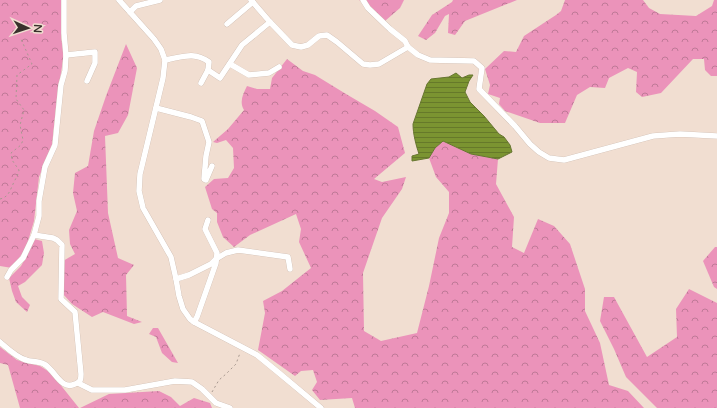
<svg xmlns="http://www.w3.org/2000/svg" width="717" height="408" font-family="'Varela Round',sans-serif">
  <defs>
    <pattern id="forest-crowns" width="20" height="18" patternUnits="userSpaceOnUse"><rect width="20" height="18" fill="#eb93ba"/><path d="M2 6a3 3 0 1 1 6 0M12 15a3 3 0 1 1 6 0" fill="none" stroke="#bf7997"/></pattern>
    <pattern id="water-rules" width="6" height="5" patternUnits="userSpaceOnUse"><rect width="6" height="5" fill="#7b9431"/><path d="M0 2.5h6" fill="none" stroke="#66792a"/></pattern>
  </defs>
  <rect width="100%" height="100%" fill="#f1ded1"/>
  <g fill="url(#forest-crowns)">
    <path d="M0,0H62L61,38L64,54L57,98L52,145L39,177L34,221L26,248L12,268L0,266Z"/>
    <path d="M359,0H404L400,8L385,21L369,6Z"/>
    <path d="M453,0H517L465,21L455,35L448,33L449,14L445,16L435,33L426,40L418,36L432,15L452,2Z"/>
    <path d="M565,0H643L649,8L660,14L696,16L712,6L714,0H717V76H711L705,70L704,59H693L661,93L642,97L636,92L637,72L628,68L609,78L605,88L590,87L577,95L565,123H540L505,111L499,104L500,98L488,94L490,85L485,69L504,51L516,52L524,36L556,15L561,11Z"/>
    <path d="M126,44L137,68L128,115L118,133L105,136L108,213L118,258L134,265L126,275L127,316L142,322L134,324L103,312L92,317L72,304L63,294V261L75,254L70,244L69,230L77,211L73,193L75,173L88,166L94,131L106,96Z"/>
    <path d="M287,59L303,71L315,75L346,94L375,111L398,127L405,153L374,179L382,182L406,177L402,189L382,218L363,273L364,331L381,341L417,333L429,286L439,238L449,213V192L436,177L429,158L435,148L443,141L471,154L498,159L496,184L514,217L512,247L524,253L538,219L554,226L570,244L585,289V311L600,343L609,385L628,391L644,408H355L352,398L320,400L312,390L317,382L313,370L301,371L295,376L258,350L265,313L263,301L282,291L311,268L299,242L301,229L296,214L250,235L234,247L223,237L217,222V213L212,209L205,187L214,179L228,178L234,168L233,148L226,140L217,143L213,142L228,129L244,110C239,102 243,94 247,86L257,89H270L272,78Z"/>
    <path d="M34,239L42,241L44,253L42,265L25,282L18,286L22,297L30,305L27,312L16,302L12,291L9,278L21,266L26,257Z"/>
    <path d="M715,247H717V289L714,287L703,261Z"/>
    <path d="M689,289L717,303V408H657L626,377L614,349L600,321L604,297H614L647,357L677,337L676,309Z"/>
    <path d="M153,328H158L178,363L172,362L162,353L156,337L149,334Z"/>
    <path d="M0,347L17,360L40,366L51,373L79,408H20L8,365L0,363Z"/>
    <path d="M159,391L171,397L180,406L194,398L210,403L212,408H80L109,394Z"/>
  </g>
  <path fill="url(#water-rules)" stroke="#677630" d="M456,73L462,78L469,75H473L469,81L465,92L470,102L484,116L499,134L504,137L510,145L512,152L498,159L471,154L443,141L435,148L429,158L412,161V156L419,154C416,145 413,134 413,124L427,84L431,79L449,77Z"/>
  <g fill="none" stroke-linecap="round" stroke-linejoin="round">
    <g stroke="#c9b6aa" stroke-width="6">
      <g id="minor">
        <path d="M119,0L154,39L161,49L165,60L163,78L140,174L139,191L143,208L171,257L176,279L179,296L183,309L190,319L194,322L257,355L279,373L321,408"/>
        <path d="M251,0L270,22L292,45L301,47L308,45L319,36L327,35L337,42L363,64L370,65L379,64L408,47"/>
        <path d="M363,0L368,8L390,29L405,41L408,47L418,55L430,60L474,61L482,68L479,89L515,126L530,144L539,152L549,158L564,160L653,136L680,134L717,136"/>
        <path d="M130,12L136,6L160,0"/>
        <path d="M227,24L253,2"/>
        <path d="M66,55L95,52V63L87,81"/>
        <path d="M165,60C182,57 194,51 209,62L208,70L201,83"/>
        <path d="M230,64L249,75L269,73L279,67"/>
        <path d="M208,70L220,78L242,45L270,22"/>
        <path d="M156,108L191,117L202,121L209,142L206,156L204,179L206,180L212,166"/>
        <path d="M7,277L11,270L23,258L34,235L39,216V201L45,167L55,145L61,85L65,71L66,55L64,33V0"/>
        <path d="M176,279L189,275L211,264L216,259L226,253L238,250L288,257L290,269"/>
        <path d="M194,322L197,317L216,263L217,253L205,229L208,220"/>
        <path d="M0,342C8,349 16,357 26,360C31,362 39,361 44,364C55,370 61,391 75,384C81,382 81,379 81,374L75,312L61,299L62,245L57,240L53,238L34,235"/>
        <path d="M78,383L92,390H125L175,381L192,382L202,389L216,403L230,408"/>
      </g>
    </g>
    <g stroke="#a89990" stroke-width="1" stroke-dasharray="2 3" stroke-linecap="butt">
      <path d="M0,199C9,197 10,190 14,182C16,178 18,175 19,170L12,160L11,153L21,145L23,140L20,125L24,110L16,99L17,75L32,64L21,39"/>
      <path d="M212,392L219,380L226,374L236,364L240,353"/>
    </g>
    <use href="#minor" stroke="#fff" stroke-width="5.5"/>
  </g>
  <g transform="translate(28 28) rotate(93)" stroke="#f1ded1" stroke-width="3" paint-order="stroke">
  <path d="M0-3L7 15L0 10L-7 15Z" fill="#39312c"/>
  <text y="-6" font-size="11" font-weight="bold" text-anchor="middle" fill="#39312c">N</text>
  </g>
</svg>
